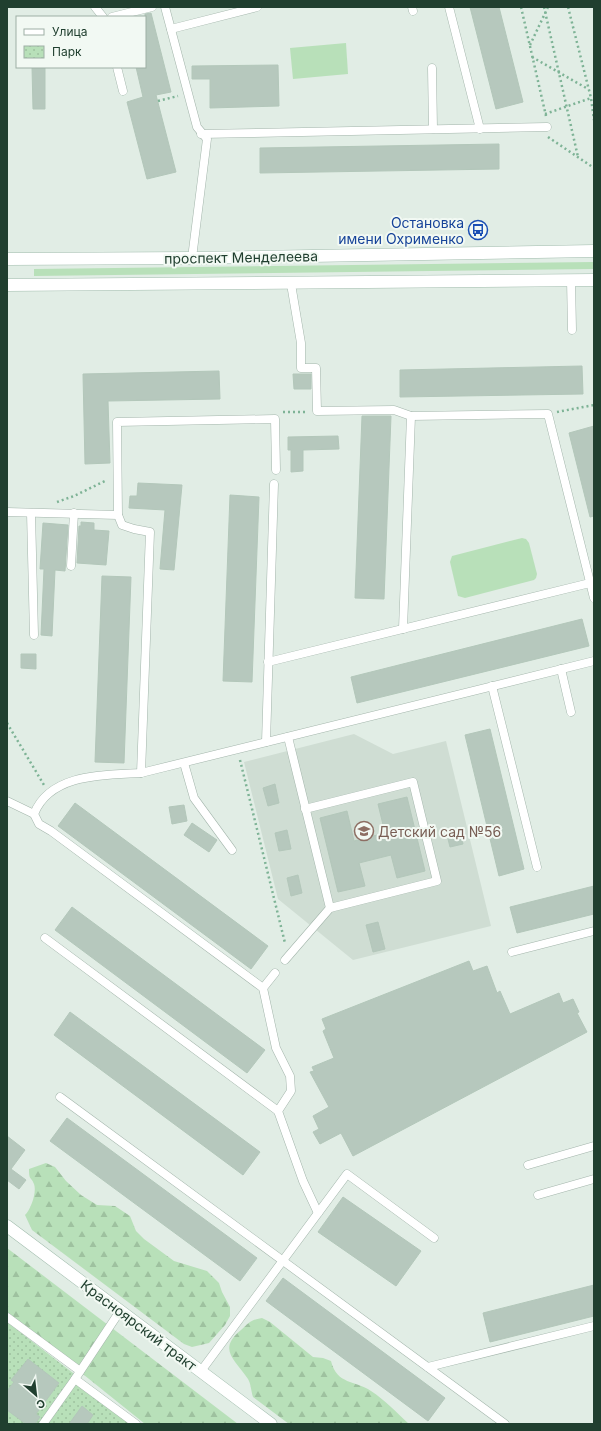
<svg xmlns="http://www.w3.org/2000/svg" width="601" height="1431" font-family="Inter,sans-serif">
  <defs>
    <pattern id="forest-firs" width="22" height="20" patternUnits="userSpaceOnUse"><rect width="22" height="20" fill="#b8e0b9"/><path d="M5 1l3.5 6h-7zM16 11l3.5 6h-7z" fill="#9ec19f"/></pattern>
    <pattern id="park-dots" width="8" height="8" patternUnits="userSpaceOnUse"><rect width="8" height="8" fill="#b8e0b9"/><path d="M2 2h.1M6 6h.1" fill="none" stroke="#9ec19f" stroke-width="1.8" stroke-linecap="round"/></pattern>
  </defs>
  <rect width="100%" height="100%" fill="#e1ede5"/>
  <path fill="#cfddd3" d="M354,734L393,754L446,741L491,926L353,960L278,899L244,762Z"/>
  <g fill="#b8e0b9">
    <path d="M346,43L348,74L293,79L290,48Z"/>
    <path d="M594,262V269L34,276V269Z"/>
    <path d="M522,538L526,539L529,543L537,574L536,578L534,580L465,598L458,596L450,562L452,556Z"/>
  </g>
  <g fill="url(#forest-firs)">
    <path d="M46,1163L55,1167L66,1181L81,1195L97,1205L115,1206L130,1216L136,1231L144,1239L174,1261L207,1271L219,1283L222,1292L230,1307V1316L225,1325L209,1343L192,1347L184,1344L32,1230L25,1215C31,1209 37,1192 34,1184C31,1176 29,1181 29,1169Z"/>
    <path d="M7,1248L238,1424H145L7,1313Z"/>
    <path d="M262,1318L270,1322L313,1357L323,1358L331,1361C337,1385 355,1380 371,1391C385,1400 397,1413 409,1424H289L253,1397C251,1391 251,1384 248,1379C235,1359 217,1350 241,1330C249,1323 250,1320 262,1318Z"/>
  </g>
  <path fill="url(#park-dots)" d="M7,1322L139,1424H7Z"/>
  <g fill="#b6c8bd" stroke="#b3c7ba">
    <path d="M470,7H499L523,102L496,109Z"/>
    <path d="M151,13L171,92L156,95L176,172L147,179L127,102L143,97L136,67H145V14Z"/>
    <path d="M278,65L279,106L210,108V79H192V66Z"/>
    <path d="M32,67H45V109H33Z"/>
    <path d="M499,144V169L260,173V148Z"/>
    <path d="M582,366L583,394L400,397V370Z"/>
    <path d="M219,371L220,399L108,401L110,463L85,464L83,374Z"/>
    <path d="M293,374H311V389H294Z"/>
    <path d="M362,416H391L384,599L355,598Z"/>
    <path d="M594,426V516L590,517L569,433Z"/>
    <path d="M338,436L339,449L303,450V471L291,472V450H288V437Z"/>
    <path d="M138,483L182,485L174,570L160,569L165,510L129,508L130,496H137Z"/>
    <path d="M230,495L259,497L252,682L223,681Z"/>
    <path d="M81,522L94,523V530L109,531L106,565L77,563L79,526H81Z"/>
    <path d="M43,523L68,525L65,571L55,570L52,636L41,635L44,569H40Z"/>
    <path d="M102,576L131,577L124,763L95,762Z"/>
    <path d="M582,619L589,646L357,703L351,677Z"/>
    <path d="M21,654H36V669L21,668Z"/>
    <path d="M490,729L524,869L499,876L465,735Z"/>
    <path d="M275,784L279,803L268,806L263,788Z"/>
    <path d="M407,797L425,871L397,878L391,855L359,863L365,886L338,892L320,818L347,811L354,841L385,833L378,804Z"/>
    <path d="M75,803L268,946L251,969L58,826Z"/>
    <path d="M184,805L187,821L172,824L169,807Z"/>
    <path d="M192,823L217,840L209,852L184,835Z"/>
    <path d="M287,830L291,849L279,851L275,833Z"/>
    <path d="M460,831L463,844L450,847L447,835Z"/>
    <path d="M298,875L302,893L291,896L287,878Z"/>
    <path d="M594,886V914L517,933L510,907Z"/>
    <path d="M72,907L265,1050L247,1073L55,930Z"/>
    <path d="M378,922L385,949L373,952L366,925Z"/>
    <path d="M469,961L473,971L487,966L497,993L500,991L510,1014L559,993L563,1003L573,999L579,1012L577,1013L587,1032L353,1156L341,1133L320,1144L313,1132L319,1129L313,1116L329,1107L310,1072L314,1071L312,1067L334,1058L323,1031L326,1029L322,1019Z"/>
    <path d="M70,1012L260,1152L243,1175L54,1035Z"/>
    <path d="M67,1118L257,1258L240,1281L50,1141Z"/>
    <path d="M7,1136L25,1150L11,1169L26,1180L19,1189L7,1180Z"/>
    <path d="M343,1197L421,1251L396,1286L318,1232Z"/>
    <path d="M283,1278L445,1398L428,1421L266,1301Z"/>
    <path d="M594,1285V1316L490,1342L483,1313Z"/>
    <path d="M28,1359L59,1383L36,1414L40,1417L35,1424H26L7,1410V1391L14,1382L11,1380Z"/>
    <path d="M82,1406L93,1415L87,1424H69Z"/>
  </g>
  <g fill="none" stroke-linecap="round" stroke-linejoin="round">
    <g stroke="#a3b5ab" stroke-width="9">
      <g id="lane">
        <path d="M95,7L103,17"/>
        <path d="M165,7L197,127L207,139L192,258"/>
        <path d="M412,7L413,11"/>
        <path d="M449,7L480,129"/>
        <path d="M112,17L152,7"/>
        <path d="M171,29L257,7"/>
        <path d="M117,67L123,91"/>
        <path d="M432,68L433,129"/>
        <path d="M201,134L547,127"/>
        <path d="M571,280L572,330"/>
        <path d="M291,284L301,343V368H316L317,411L394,410L411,416L548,414L594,598"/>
        <path d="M7,512L118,515"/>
        <path d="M31,513L34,635"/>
        <path d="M71,566L74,513"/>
        <path d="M403,629L411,416"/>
        <path d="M268,662L594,582"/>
        <path d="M561,669L571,712"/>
        <path d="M492,686L537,867"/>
        <path d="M288,737L330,908"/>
        <path d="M266,742L274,484"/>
        <path d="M184,763L194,798L232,850"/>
        <path d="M141,773L150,532L134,529L122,525L118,515L117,422L275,419L276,470"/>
        <path d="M7,801L34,814"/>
        <path d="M45,938L278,1111"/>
        <path d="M512,952L594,931"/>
        <path d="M285,960L330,908L437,881L413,782L305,809"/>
        <path d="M263,988L275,973"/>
        <path d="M60,1097L505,1424"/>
        <path d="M528,1165L594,1146"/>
        <path d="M538,1195L594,1179"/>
        <path d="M318,1213L303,1181L278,1111L291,1091L290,1076L276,1048L263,988L51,831L39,824L34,814C50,773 105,775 141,773L594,661"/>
        <path d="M7,1317L80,1371"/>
        <path d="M428,1367L594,1326"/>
        <path d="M201,1371L347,1174L434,1238"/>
        <path d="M75,1379L136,1424"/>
        <path d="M43,1424L75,1379L120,1311"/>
      </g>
    </g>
    <g stroke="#a1bcad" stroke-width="13">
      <g id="secondary">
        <path d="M7,259L192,258L594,251"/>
        <path d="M7,285L594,280"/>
        <path d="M7,1226L271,1424"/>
      </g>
    </g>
    <g stroke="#7eb396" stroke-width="2.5" stroke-dasharray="2 3" stroke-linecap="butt">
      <path d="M521,7L546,116"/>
      <path d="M544,7L578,157"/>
      <path d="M568,7L591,98L594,120"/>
      <path d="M530,45L548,7"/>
      <path d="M532,57L588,89"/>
      <path d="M158,101L178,96"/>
      <path d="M545,114L591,98"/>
      <path d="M548,137L594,168"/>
      <path d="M283,412H308"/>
      <path d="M557,412L594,405"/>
      <path d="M57,502L74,496L107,480"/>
      <path d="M7,723L44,785"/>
      <path d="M240,760L285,943"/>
    </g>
    <use href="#lane" stroke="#fff" stroke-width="8"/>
    <use href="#secondary" stroke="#fff" stroke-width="12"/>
  </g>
  <defs>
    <g id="bus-ring" transform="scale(1)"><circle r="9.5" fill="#f2f9f3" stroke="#1a4fb4" stroke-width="1.5"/><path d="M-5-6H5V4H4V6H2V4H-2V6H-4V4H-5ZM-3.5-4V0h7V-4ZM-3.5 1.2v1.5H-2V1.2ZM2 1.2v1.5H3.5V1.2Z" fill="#1a4fb4"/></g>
    <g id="school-ring" transform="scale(1)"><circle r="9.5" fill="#f2f9f3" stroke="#8d6e63" stroke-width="1.5"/><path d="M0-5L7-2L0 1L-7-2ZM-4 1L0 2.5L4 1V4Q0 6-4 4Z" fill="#8d6e63"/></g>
  </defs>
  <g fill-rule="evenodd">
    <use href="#bus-ring" x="478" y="230"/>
    <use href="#school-ring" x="364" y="831"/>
  </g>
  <g text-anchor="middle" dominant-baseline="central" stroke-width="4" stroke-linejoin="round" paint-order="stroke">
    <g font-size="14" fill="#164399" stroke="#f2f9f3" text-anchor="end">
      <text x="464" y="222">Остановка<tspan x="464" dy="16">имени Охрименко</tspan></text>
    </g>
    <g font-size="14" fill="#203f2f" stroke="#f2f9f3">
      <text transform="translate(241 257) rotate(-1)">проспект Менделеева</text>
      <text transform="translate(139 1325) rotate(37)">Красноярский тракт</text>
    </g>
    <g font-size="14" fill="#785e54" stroke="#f2f9f3" text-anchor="start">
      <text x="378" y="831">Детский сад №56</text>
    </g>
  </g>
  <rect width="601" height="1431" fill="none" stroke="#203f2f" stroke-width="16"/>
  <rect x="16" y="16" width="130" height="52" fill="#f2f9f3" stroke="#9eafa5"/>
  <rect x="24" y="29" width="20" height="6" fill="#ffffff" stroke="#9eafa5"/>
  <text x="52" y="36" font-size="12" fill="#203f2f">Улица</text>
  <rect x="24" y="46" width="20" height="12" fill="url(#park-dots)" stroke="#9eafa5"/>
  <text x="52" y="56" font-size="12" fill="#203f2f">Парк</text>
  <g transform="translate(36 1395) rotate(152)" stroke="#f2f9f3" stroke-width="3" paint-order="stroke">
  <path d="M0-3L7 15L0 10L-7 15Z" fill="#203f2f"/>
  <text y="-6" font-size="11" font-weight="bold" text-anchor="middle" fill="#203f2f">С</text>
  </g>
</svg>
